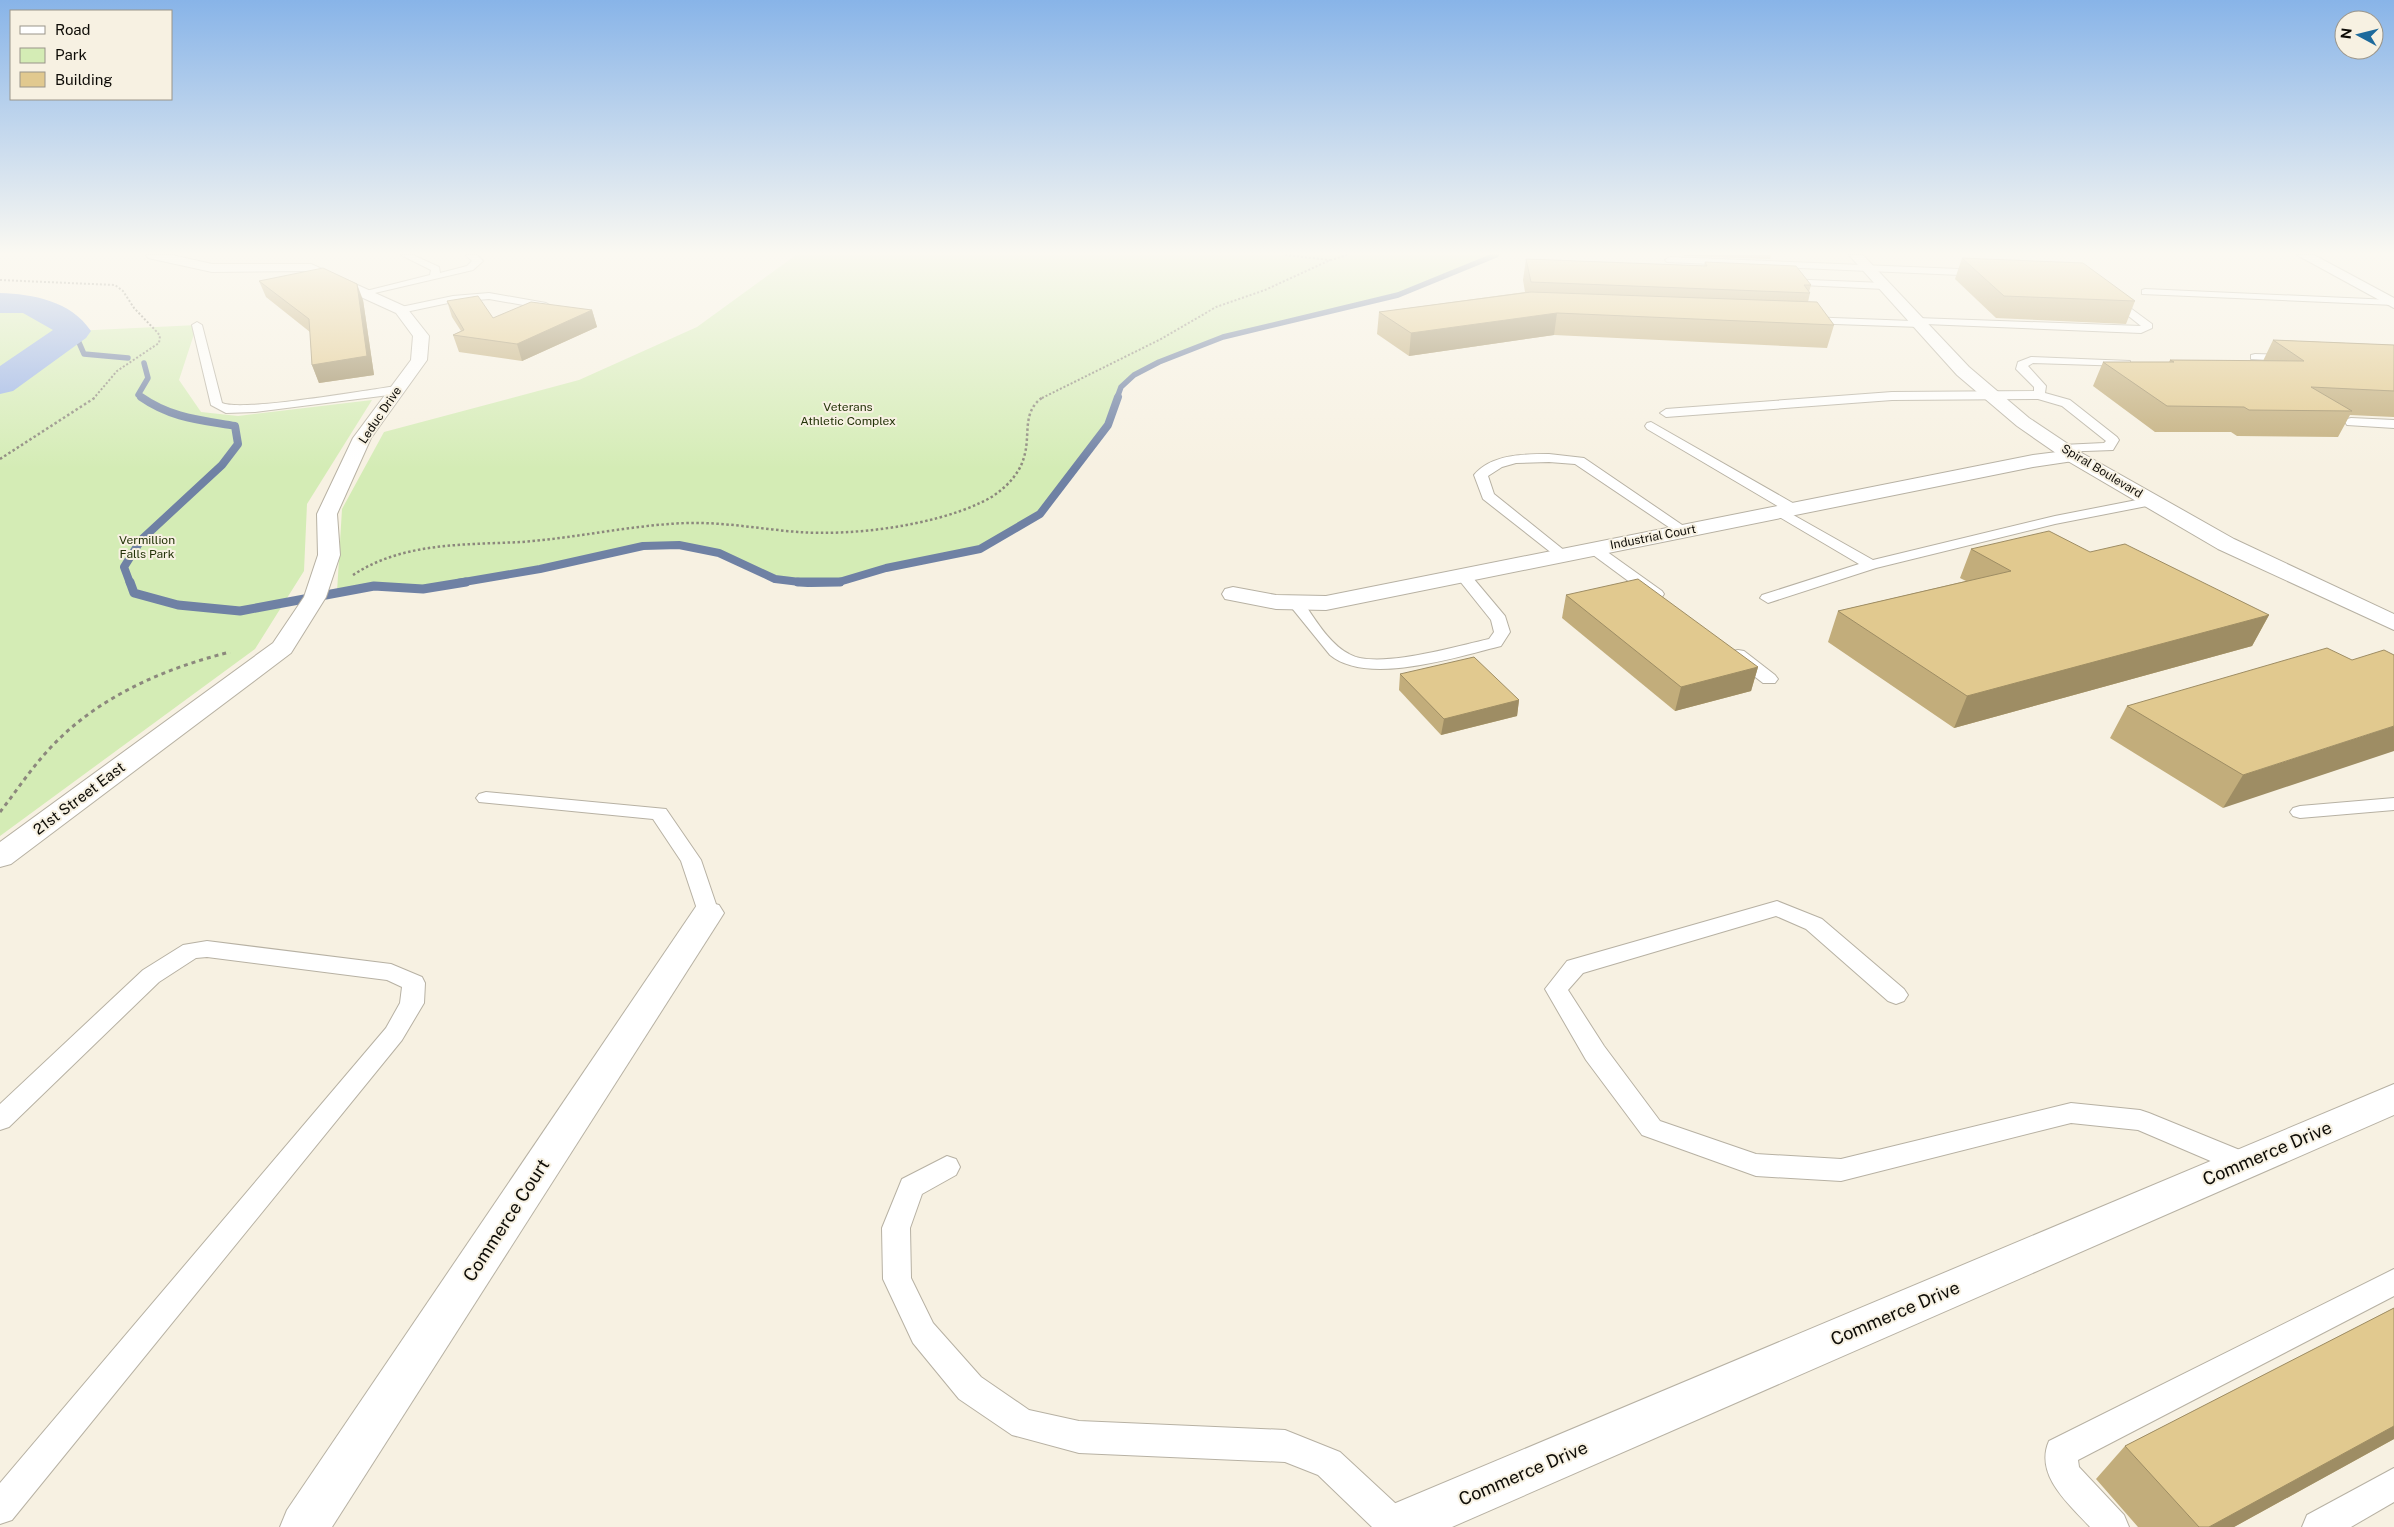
<svg xmlns="http://www.w3.org/2000/svg" width="2394" height="1527" font-family="'Public Sans',sans-serif">
  <rect width="100%" height="100%" fill="#f7f1e2"/>
  <g fill="#d4ecb5">
    <path d="M796,255H1496L1398,295L1223,337L1159,362L1134,375L1121,388L1108,425L1040,514L980,549L886,568L839,582L809,583L775,579L719,553L679,545L643,546L540,569L423,589L374,586L337,592L342,509L384,432L579,380L697,327Z"/>
    <path d="M0,303L29,304L62,320L74,331L197,325L179,380L201,412L238,416L372,400L307,504L304,571L255,649L0,836Z"/>
  </g>
  <g fill="none" stroke-linecap="round" stroke-linejoin="round">
    <g stroke="#6f81a4" stroke-width="5.5">
      <path d="M74,331L84,354L128,358"/>
      <path d="M143,398L138,395L148,378L144,363"/>
      <path d="M1117,398L1121,387L1134,375L1159,362L1223,337L1398,295L1496,255"/>
    </g>
    <g stroke="#6f81a4" stroke-width="8">
      <path d="M130,583L124,567L141,540L222,465L238,444L235,426C200,420 171,418 141,397"/>
      <path d="M458,583L540,569L643,546L679,545L719,553L775,579L808,583"/>
      <path d="M811,583L839,582L886,568L980,549L1040,514L1108,425L1118,397"/>
    </g>
    <g stroke="#6f81a4" stroke-width="9">
      <path d="M130,582L134,593L178,605L240,611L374,586L423,589L466,582"/>
      <path d="M798,582H840"/>
    </g>
    <path fill="#99b3e7" fill-rule="evenodd" d="M0,293C33,294 71,301 91,331L86,338L13,391L0,394V366L53,330L23,313H0Z"/>
    <g stroke="#b7b1a3" stroke-width="2">
      <g id="service">
        <path d="M401,255H413L439,267L440,273L467,266L472,261L466,255H477L483,261L473,270L362,296V292L430,275L431,270Z"/>
        <path d="M1670,257L1983,270L1988,273L1983,276L1667,262L1665,260Z"/>
        <path d="M1785,279L1884,283L1889,286L1884,289L1782,284V280Z"/>
        <path d="M2145,289L2391,300L2394,301V305L2142,294V290Z"/>
        <path d="M489,293L546,303L551,306L546,309L489,299L453,302L401,313L396,310L401,307L453,296Z"/>
        <path d="M2110,293L2152,324V328L2141,333L1925,324L1920,327L1807,323L1802,320L1807,317L1912,321L1917,318L2141,326L2106,298L2105,296Z"/>
        <path d="M197,322L202,325L222,403C242,412 367,390 397,386L403,390L397,394L255,412L226,413L211,405L192,325Z"/>
        <path d="M2255,354L2290,355L2296,358L2290,361L2251,359V355Z"/>
        <path d="M2031,357L2130,361V365L2126,366L2033,363L2028,366L2046,386L2045,393L2070,400L2117,437L2119,440L2113,450L2057,452L2056,449L2057,446L2062,445L2104,443L2106,441L2062,406L2038,399L1892,400L1666,417L1660,413L1666,409L1892,392L2034,391V387L2016,369L2018,362Z"/>
        <path d="M2351,418L2394,420V428L2347,425L2345,422L2347,419Z"/>
        <path d="M1651,422L1798,506L1800,509L1798,512H1788L1873,560L2055,516L2152,497L2159,501L2152,505L2055,524L1876,568L1768,603L1760,598L1762,595L1859,564L1771,512L1778,508L1786,511L1647,429L1645,426L1647,423Z"/>
        <path d="M1549,454L1584,458L1691,531L1684,535L1679,534L1575,464L1549,462L1516,463L1502,467L1488,476L1494,494L1570,555L1563,559L1558,558L1483,499L1474,475C1491,454 1525,454 1549,454Z"/>
        <path d="M1594,545L1599,546L1662,591L1664,594L1662,597H1650L1589,552L1587,549L1589,546Z"/>
        <path d="M1463,570L1468,572L1505,616L1510,632L1501,646C1457,657 1367,686 1330,655L1287,602L1295,597L1301,599C1314,617 1328,643 1349,654C1377,670 1457,646 1489,639L1494,632L1491,620L1455,575Z"/>
        <path d="M1738,650L1744,651L1775,675L1778,679L1775,683H1763L1732,659L1730,655L1732,651Z"/>
        <path d="M486,792L666,809L701,860L719,913L716,918L708,920L700,918L681,861L653,819L479,802L476,798L479,794Z"/>
        <path d="M2394,798V810L2300,818L2293,816L2290,812L2293,808L2300,806Z"/>
        <path d="M1777,901L1822,919L1904,989L1908,995L1904,1001L1896,1004L1888,1001L1806,929L1776,916L1583,973L1568,990L1604,1046L1660,1121L1756,1154L1841,1159L2071,1103L2140,1110L2149,1113L2252,1155L2256,1163L2252,1171L2243,1174L2234,1171L2138,1130L2071,1123L1841,1181L1756,1176L1642,1135L1586,1060L1545,989L1567,961Z"/>
        <path d="M207,941L391,964L422,977L425,983L424,1003L402,1040L12,1520L0,1524V1483L386,1028L400,1003L402,987L387,980L207,957L196,958L159,982L9,1127L0,1130V1104L143,970L183,945Z"/>
        <path d="M947,1156L956,1159L960,1167L956,1175L922,1194L910,1228L911,1278L933,1323L981,1377L1029,1410L1079,1421L1285,1430L1340,1452L1408,1515L1413,1527H1372L1318,1475L1285,1462L1079,1453L1012,1435L959,1399L913,1343L883,1279L882,1228L902,1179Z"/>
        <path d="M2394,1269V1296L2078,1460L2079,1467L2124,1515L2129,1527H2090C2069,1504 2034,1475 2049,1441Z"/>
        <path d="M2394,1468V1502L2351,1527H2302L2307,1515Z"/>
      </g>
    </g>
    <g stroke="#b7b1a3" stroke-width="2">
      <g id="minor">
        <path d="M146,255H172L212,264H311L406,307L429,336L427,360L371,438L337,514L340,555L326,597L291,653L11,864L0,867V842L273,643L304,597L318,555L317,514L353,438L411,360L413,336L396,313L304,271L212,272L148,258Z"/>
        <path d="M2297,255H2314L2394,298V308Z"/>
        <path d="M2073,450L2080,452L2083,456L2080,460L2033,467L1326,610L1276,609L1225,599L1222,594L1225,589L1233,587L1276,595L1326,596L2033,455Z"/>
        <path d="M708,902L719,905L724,913L719,921L332,1527H280L287,1510L697,905Z"/>
        <path d="M2394,1084V1115L1452,1527H1372L1379,1510Z"/>
      </g>
    </g>
    <g stroke="#b7b1a3" stroke-width="2">
      <path id="tertiary" d="M1849,255H1863L1969,367L2029,418L2080,452L2234,539L2394,614V630L2218,549L2066,460L2017,426L1957,375Z"/>
    </g>
    <g stroke="#8c887d" stroke-width="2" stroke-dasharray="2 2" stroke-linecap="butt">
      <path d="M1285,255L1330,260"/>
      <path d="M0,280L115,285L123,291L134,308L157,332L160,336L159,343L117,371L94,398"/>
      <path d="M1042,398L1161,339L1216,307L1265,290L1328,261L1347,255"/>
    </g>
    <g stroke="#8c887d" stroke-width="2.5" stroke-dasharray="2.5 2.5" stroke-linecap="butt">
      <path d="M0,459L96,397"/>
      <path d="M353,575C403,542 464,545 521,542C577,538 631,525 687,523C724,522 761,529 798,532C852,536 931,526 980,503C999,495 1019,477 1024,457C1031,435 1021,412 1043,397"/>
    </g>
    <path stroke="#8c887d" stroke-width="3" stroke-dasharray="4 4" stroke-linecap="butt" d="M0,812C18,789 34,764 55,743C102,695 166,668 230,652"/>
    <use href="#service" fill="#fff" fill-rule="evenodd"/>
    <use href="#minor" fill="#fff" fill-rule="evenodd"/>
    <use href="#tertiary" fill="#fff" fill-rule="evenodd"/>
  </g>
  <g fill="#c2ad7b">
    <path d="M1684,255H1771L1770,259L1684,256Z"/>
    <path d="M1962,258L2135,301L2126,324L1996,318L1955,279Z"/>
    <path d="M1526,259L1704,266L1705,262L1811,285L1809,292L1810,293L1808,302L1834,325L1827,348L1554,335L1409,356L1377,334L1379,312L1525,292L1523,280Z"/>
    <path d="M259,281L363,300L374,375L319,383L312,365L310,332L266,297Z"/>
    <path d="M447,301L493,318L592,310L597,327L522,361L459,352L453,335L461,331L452,317Z"/>
    <path d="M2273,340L2394,345V417L2350,415L2338,437L2237,436L2231,432H2155L2093,386L2103,362H2169L2170,360L2263,361Z"/>
    <path d="M1971,549L2090,552L2269,615L2252,646L1954,728L1828,642L1838,611L1966,581L1960,578Z"/>
    <path d="M1566,595L1758,667L1751,691L1675,711L1562,618Z"/>
    <path d="M2352,660L2223,808L2110,738L2127,706Z"/>
    <path d="M1400,674L1519,700L1517,716L1441,735L1399,690Z"/>
    <path d="M2394,1308V1439L2234,1527H2138L2096,1479L2125,1446Z"/>
  </g>
  <g fill="#9e8d64">
    <path d="M357,284L363,300L374,375L319,383L312,365Z"/>
    <path d="M592,310L597,327L522,361L517,344Z"/>
    <path d="M1557,313L1554,335L1409,356L1411,333Z"/>
    <path d="M2269,615L2252,646L1954,728L1967,696Z"/>
    <path d="M1758,667L1751,691L1675,711L1681,687Z"/>
    <path d="M1519,700L1517,716L1441,735L1444,719Z"/>
    <path d="M2394,726V751L2223,808L2243,775Z"/>
    <path d="M2394,1426V1439L2234,1527H2209Z"/>
  </g>
  <g fill="#e1c98f" stroke="#9e8d64">
    <path d="M1962,258L2083,263L2135,301L2004,296Z"/>
    <path d="M1526,259L1707,266L1705,262L1796,266L1811,285H1804L1810,293L1531,282Z"/>
    <path d="M323,268L357,284L367,356L312,365L309,319L259,281Z"/>
    <path d="M1531,292L1817,302L1834,325L1557,313L1411,333L1379,312Z"/>
    <path d="M478,296L493,318L531,302L592,310L517,344L453,335L464,330L447,301Z"/>
    <path d="M2273,340L2394,345V391L2311,387L2352,411L2249,410L2244,407L2167,406L2103,362H2174L2170,360L2304,361Z"/>
    <path d="M2049,531L2090,552L2125,544L2269,615L1967,696L1838,611L2011,571L1971,549Z"/>
    <path d="M1638,579L1758,667L1681,687L1566,595Z"/>
    <path d="M2327,648L2352,660L2384,650L2394,655V726L2243,775L2127,706Z"/>
    <path d="M1474,657L1519,700L1444,719L1400,674Z"/>
    <path d="M2394,1308V1426L2209,1527H2199L2125,1446Z"/>
  </g>
  <linearGradient id="sky" x2="0" y2="1"><stop stop-color="#88b4e8"/><stop offset="0.54" stop-color="#fbf9f2"/><stop offset="1" stop-color="#fbf9f2" stop-opacity="0"/></linearGradient>
  <rect width="2394" height="469" fill="url(#sky)"/>
  <g text-anchor="middle" dominant-baseline="central" stroke-width="4" stroke-linejoin="round" paint-order="stroke">
    <g font-size="12" fill="#243309" stroke="#f7f1e2">
      <text x="848" y="407">Veterans<tspan x="848" dy="14">Athletic Complex</tspan></text>
      <text x="147" y="540">Vermillion<tspan x="147" dy="14">Falls Park</tspan></text>
    </g>
    <g font-size="12" fill="#0e0c07" stroke="#f7f1e2">
      <text transform="translate(380 415) rotate(-56)">Leduc Drive</text>
      <text transform="translate(2102 471) rotate(31)">Spiral Boulevard</text>
      <text transform="translate(1653 537) rotate(-11)">Industrial Court</text>
    </g>
    <g font-size="15" fill="#0e0c07" stroke="#f7f1e2">
      <text transform="translate(79 798) rotate(-37)">21st Street East</text>
    </g>
    <g font-size="18" fill="#0e0c07" stroke="#f7f1e2">
      <text transform="translate(2267 1153) rotate(-23)">Commerce Drive</text>
      <text transform="translate(506 1220) rotate(-57)">Commerce Court</text>
      <text transform="translate(1895 1313) rotate(-23)">Commerce Drive</text>
      <text transform="translate(1523 1473) rotate(-23)">Commerce Drive</text>
    </g>
  </g>
  <rect x="10" y="10" width="162" height="90" fill="#f7f1e2" stroke="#9a958a"/>
  <rect x="20" y="26" width="25" height="8" fill="#ffffff" stroke="#9a958a"/>
  <text x="55" y="35" font-size="15" fill="#0e0c07">Road</text>
  <rect x="20" y="48" width="25" height="15" fill="#d4ecb5" stroke="#9a958a"/>
  <text x="55" y="60" font-size="15" fill="#0e0c07">Park</text>
  <rect x="20" y="72" width="25" height="15" fill="#e1c98f" stroke="#9a958a"/>
  <text x="55" y="85" font-size="15" fill="#0e0c07">Building</text>
  <g transform="translate(2359 35) rotate(277)"><circle r="24" fill="#f7f1e2" stroke="#9a958a"/>
  <path d="M0-4L9 19L0 12L-9 19Z" fill="#1d6a9c"/>
  <text y="-8" font-size="14" font-weight="bold" text-anchor="middle" fill="#0e0c07">N</text>
  </g>
</svg>
